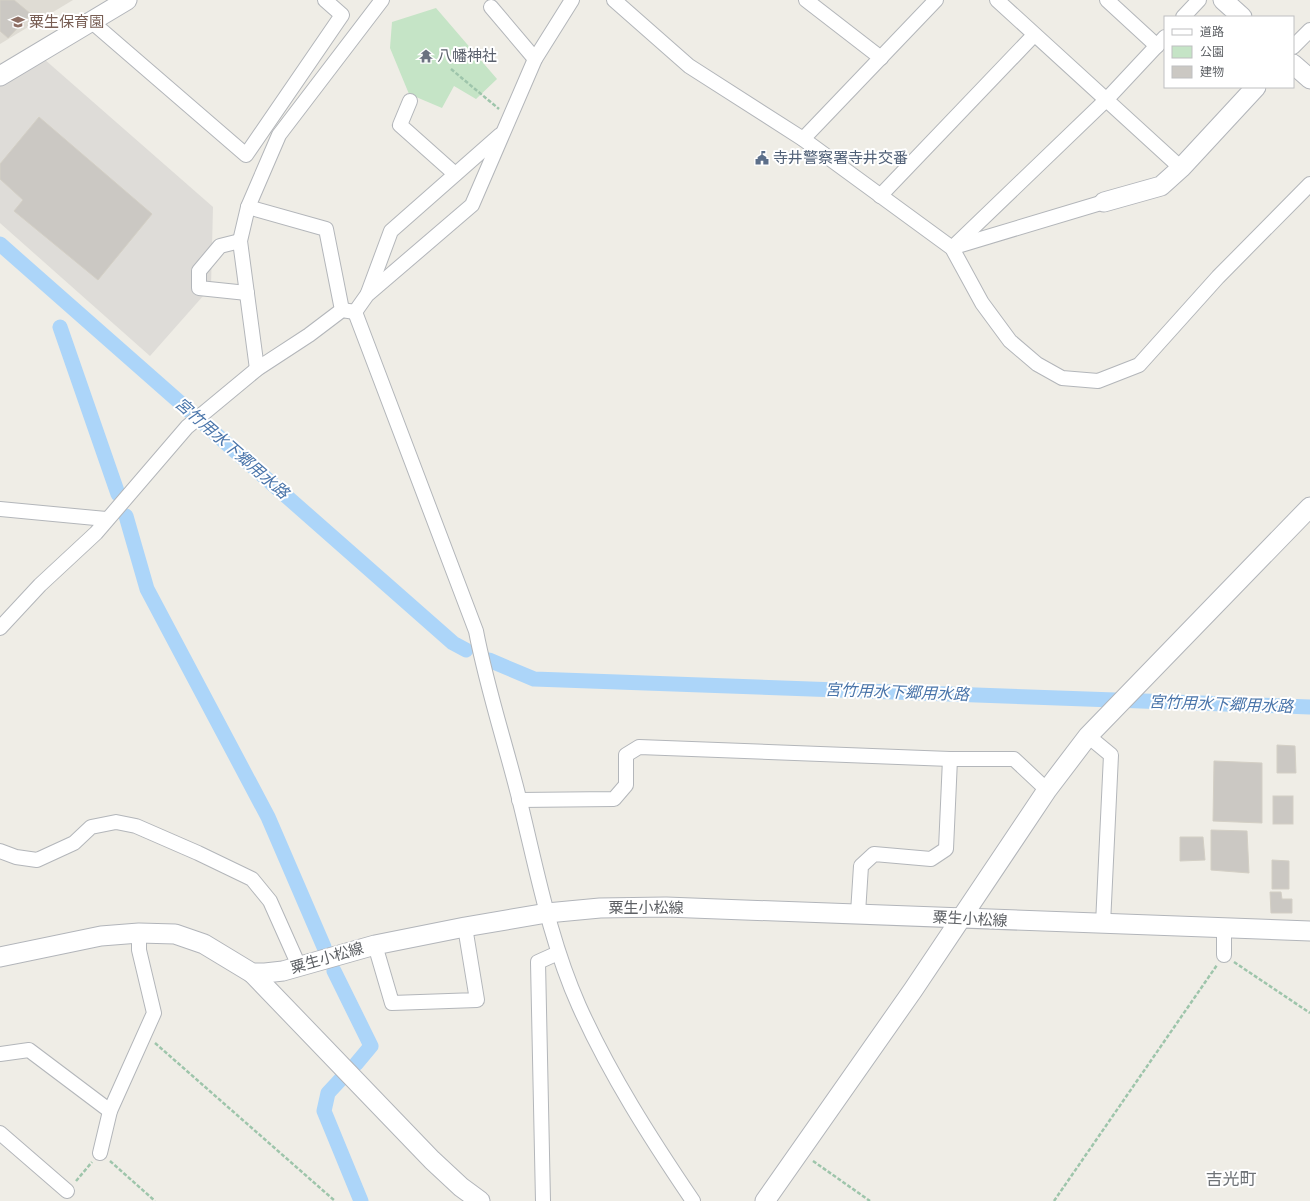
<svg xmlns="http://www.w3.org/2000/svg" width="1310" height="1201" font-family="Figtree,'Noto Sans JP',sans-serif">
  <rect width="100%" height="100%" fill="#efede6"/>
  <path fill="#dedcd8" d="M44,59L213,207L211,287L150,356L0,223V86Z"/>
  <path fill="#dfdcd4" d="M0,0H73L0,44Z"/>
  <path fill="#c5e4c6" d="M436,8L497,79L476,99L454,86L442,108L409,94L390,48L392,22Z"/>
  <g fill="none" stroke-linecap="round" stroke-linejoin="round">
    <g stroke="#acd5f9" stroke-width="15">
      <path d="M0,244L453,643L466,650"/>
      <path d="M60,327L118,494"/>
      <path d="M126,516L147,589L268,817L324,947"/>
      <path d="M489,660L534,679L1310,707"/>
      <path d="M334,971L371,1046L356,1064"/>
      <path d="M341,1079L328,1093L324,1111L361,1201"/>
    </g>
  </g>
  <g fill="#cbc8c3" stroke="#d3cfc5">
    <path d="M0,0H14L31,14L8,38L0,31Z"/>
    <path d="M39,117L152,214L98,280L14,211L23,200L0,179V164Z"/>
    <path d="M1277,745L1295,746L1296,773H1277Z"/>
    <path d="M1214,761L1262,763V823L1213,821Z"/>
    <rect x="1273" y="796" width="20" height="28"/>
    <path d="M1211,830L1247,831L1249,873L1211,870Z"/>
    <path d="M1180,837H1203L1205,860L1180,861Z"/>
    <path d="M1272,860L1289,861V889H1272Z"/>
    <path d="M1270,892H1281L1282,899H1292V913H1271Z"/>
  </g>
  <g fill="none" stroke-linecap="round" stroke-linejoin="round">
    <g stroke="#b3b6ba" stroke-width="16">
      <g id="street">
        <path d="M614,0L689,66L803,139L952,248L982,303L1010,341L1037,364L1062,378L1098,381L1139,365L1218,277L1310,184"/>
        <path d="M806,0L881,58"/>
        <path d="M997,0L1181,168"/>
        <path d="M1107,0L1157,46"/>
        <path d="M491,7L535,59"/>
        <path d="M1183,17L1199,0"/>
        <path d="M92,22L246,155L342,15L325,0"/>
        <path d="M1293,47L1310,30"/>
        <path d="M410,101L400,125L455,174"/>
        <path d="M803,139L936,0"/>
        <path d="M880,196L1034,35"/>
        <path d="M248,207L326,229L342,310"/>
        <path d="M240,241L220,246L199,271V288L247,293"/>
        <path d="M954,247L1104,202"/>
        <path d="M952,248L1107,99L1165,37"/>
        <path d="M368,293L391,231L500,135"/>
        <path d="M355,312L476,631C487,689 506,745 520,802C537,871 550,941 579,1006C610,1075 651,1139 693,1201"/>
        <path d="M355,312L367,295L472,205L535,59L572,0"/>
        <path d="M257,369L240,241L248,207L279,135L382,0"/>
        <path d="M0,509L106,519"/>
        <path d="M0,628L40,585L96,533L187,427L257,369L309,335L342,310L355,312"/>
        <path d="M1088,736L1111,755L1103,924"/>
        <path d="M519,800L614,799L626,785V755L639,747L950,759H1014L1047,790"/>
        <path d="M0,851L16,857L37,860L74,843L91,827L116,822L136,826L198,853L252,879L270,901L299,966"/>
        <path d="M858,913L861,866L874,854L931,859L946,849L950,759"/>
        <path d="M1224,929V955"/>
        <path d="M375,945L392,1003L477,1000L465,927"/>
        <path d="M0,1054L29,1050L110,1111"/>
        <path d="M0,1133L67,1191"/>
        <path d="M100,1153L110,1111L154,1013L139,950V933"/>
        <path d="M543,1201L538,962L558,953"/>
      </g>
    </g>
    <g stroke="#b2b5ba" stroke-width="21">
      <g id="secondary">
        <path d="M1223,0L1242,17"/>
        <path d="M1293,64L1310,79"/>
        <path d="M0,76L127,0"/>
        <path d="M1104,202L1161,186L1181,168L1256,87"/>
        <path d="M0,957L101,936L139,933L175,934L204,944L252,973H265L283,971L375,945L465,927L547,913L600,908L666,907L1310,931"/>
        <path d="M252,973L432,1160L461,1187L480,1201"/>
        <path d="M765,1201L913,990L1047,790L1088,736L1310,507"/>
      </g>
    </g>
    <g stroke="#9ec5ab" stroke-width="2.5" stroke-dasharray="4 2" stroke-linecap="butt">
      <path d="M451,69L499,109"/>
      <path d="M1234,962L1310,1013"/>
      <path d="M155,1043L335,1201"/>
      <path d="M110,1161L155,1201"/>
      <path d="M813,1161L870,1201"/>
      <path d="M76,1181L92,1162"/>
      <path d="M1054,1201L1217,965"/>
    </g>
    <use href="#street" stroke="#fff" stroke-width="14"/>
    <use href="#secondary" stroke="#fff" stroke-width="19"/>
  </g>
  <defs>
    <g id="school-bare" transform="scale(1.08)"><path d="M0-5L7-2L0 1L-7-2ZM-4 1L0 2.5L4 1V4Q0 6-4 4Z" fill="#8d6e63" stroke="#fff" stroke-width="2.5" paint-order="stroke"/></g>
    <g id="temple-bare" transform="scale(1.08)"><path d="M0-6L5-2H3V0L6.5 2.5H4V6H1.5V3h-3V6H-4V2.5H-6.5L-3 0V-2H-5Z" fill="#6b7280" stroke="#fff" stroke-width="2.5" paint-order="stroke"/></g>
    <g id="civic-bare" transform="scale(1.08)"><path d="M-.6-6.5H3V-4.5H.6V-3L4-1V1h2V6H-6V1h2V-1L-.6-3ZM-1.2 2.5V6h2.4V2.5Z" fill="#5c6f8a" stroke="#fff" stroke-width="2.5" paint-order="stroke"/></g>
  </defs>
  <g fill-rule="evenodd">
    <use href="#school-bare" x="18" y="22"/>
    <use href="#temple-bare" x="426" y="56"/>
    <use href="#civic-bare" x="762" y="158"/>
  </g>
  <g text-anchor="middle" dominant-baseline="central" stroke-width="4" stroke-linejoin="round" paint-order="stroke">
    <g font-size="15" fill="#785e54" stroke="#fff" text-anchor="start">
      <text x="29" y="22">粟生保育園</text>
    </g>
    <g font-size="15" fill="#5b616d" stroke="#fff" text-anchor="start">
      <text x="437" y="56">八幡神社</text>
    </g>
    <g font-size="15" fill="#4e5e75" stroke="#fff" text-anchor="start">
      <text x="773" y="158">寺井警察署寺井交番</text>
    </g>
    <g font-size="15" fill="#5e6165" stroke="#fff">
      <text x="646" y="908">粟生小松線</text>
      <text transform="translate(970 919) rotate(3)">粟生小松線</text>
      <text transform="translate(327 958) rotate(-16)">粟生小松線</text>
    </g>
    <g font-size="16" font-style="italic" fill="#4a75aa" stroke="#fff">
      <text transform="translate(232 448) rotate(41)">宮竹用水下郷用水路</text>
      <text transform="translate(897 692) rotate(2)">宮竹用水下郷用水路</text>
      <text transform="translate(1221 704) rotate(2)">宮竹用水下郷用水路</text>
    </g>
    <g font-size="17" fill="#6f7377" stroke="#fff">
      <text x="1231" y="1179">吉光町</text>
    </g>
  </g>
  <rect x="1164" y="16" width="130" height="72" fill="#ffffff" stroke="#bfc0c1"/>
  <rect x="1172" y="29" width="20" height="6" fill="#ffffff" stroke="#bfc0c1"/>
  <text x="1200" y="36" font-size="12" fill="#5e6165">道路</text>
  <rect x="1172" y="46" width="20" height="12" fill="#c5e4c6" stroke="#bfc0c1"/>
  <text x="1200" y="56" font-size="12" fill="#5e6165">公園</text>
  <rect x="1172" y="66" width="20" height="12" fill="#cbc8c3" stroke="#bfc0c1"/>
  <text x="1200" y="76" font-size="12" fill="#5e6165">建物</text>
</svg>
